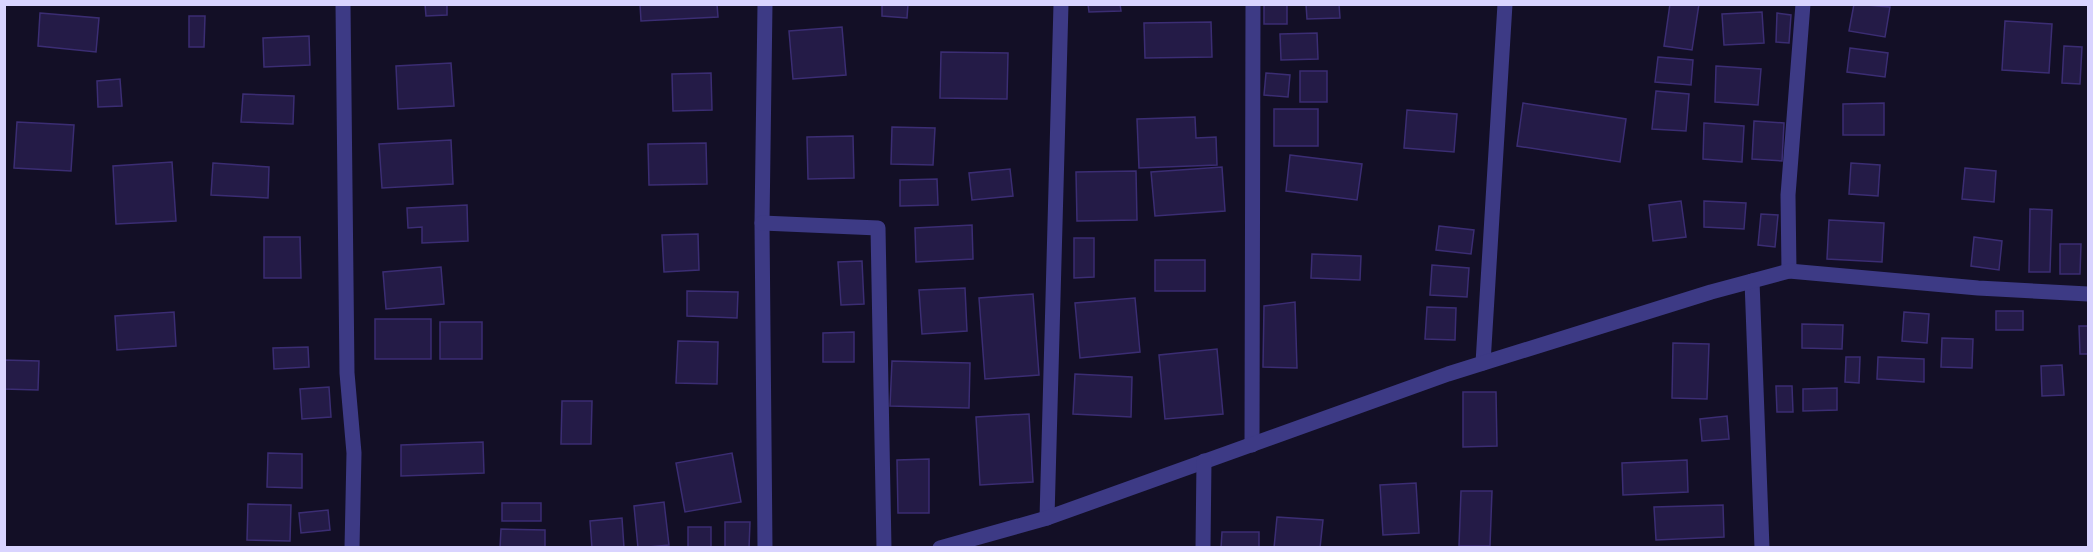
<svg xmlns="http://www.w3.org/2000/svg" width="2093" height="552" font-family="'PT Sans Narrow',sans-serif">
  <rect width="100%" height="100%" fill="#130f26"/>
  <g fill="#241b47" stroke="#3b2d73" stroke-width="1.5">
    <path d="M425,4H447V15L426,16Z"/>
    <path d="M640,4H717L718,17L641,21Z"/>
    <path d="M882,4H908L907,18L882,16Z"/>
    <path d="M1088,4H1120L1121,11L1089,12Z"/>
    <rect x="1264" y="4" width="23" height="20"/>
    <path d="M1306,4H1339L1340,18L1307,19Z"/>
    <path d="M1670,4H1699L1692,50L1664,46Z"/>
    <path d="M1854,4L1890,7L1885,37L1849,31Z"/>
    <path d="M1762,12L1764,43L1724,45L1722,14Z"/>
    <path d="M40,13L99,18L96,52L38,46Z"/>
    <path d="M1777,13L1791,15L1789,43L1776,42Z"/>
    <path d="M189,16H205L204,47H189Z"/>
    <path d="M2005,21L2052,24L2049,73L2002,70Z"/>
    <path d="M1211,22L1212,57L1145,58L1144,23Z"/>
    <path d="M842,27L846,75L793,79L789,31Z"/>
    <path d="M1317,33L1318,59L1281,60L1280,34Z"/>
    <path d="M309,36L310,65L264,67L263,38Z"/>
    <path d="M2064,46L2082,47L2080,84L2062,83Z"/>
    <path d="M1850,48L1888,53L1885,77L1847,72Z"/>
    <path d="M941,52L1008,53L1007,99L940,98Z"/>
    <path d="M1658,57L1693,60L1691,85L1655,82Z"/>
    <path d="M451,63L454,106L398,109L396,66Z"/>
    <path d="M1716,66L1761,69L1758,105L1715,102Z"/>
    <rect x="1300" y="71" width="27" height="31"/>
    <path d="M711,73L712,110L673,111L672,74Z"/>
    <path d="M1266,73L1290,75L1288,97L1264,95Z"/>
    <path d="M120,79L122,106L98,107L97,81Z"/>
    <path d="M1656,91L1689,94L1686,131L1652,129Z"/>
    <path d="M243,94L294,96L293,124L241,122Z"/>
    <path d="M1523,103L1626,119L1620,162L1517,146Z"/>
    <path d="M1884,103V135H1843V104Z"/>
    <rect x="1274" y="109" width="44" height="37"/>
    <path d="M1407,110L1457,114L1454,152L1404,148Z"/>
    <path d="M1195,117L1196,138L1216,137L1217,165L1139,168L1137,119Z"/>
    <path d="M1754,121L1784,123L1782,161L1752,159Z"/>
    <path d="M17,122L74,125L71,171L14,168Z"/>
    <path d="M1704,123L1744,126L1742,162L1703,159Z"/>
    <path d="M892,127L935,128L933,165L891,164Z"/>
    <path d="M853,136L854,178L808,179L807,137Z"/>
    <path d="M451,140L453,184L382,188L379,144Z"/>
    <path d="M706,143L707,184L649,185L648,144Z"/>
    <path d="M1290,155L1362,164L1357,200L1286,191Z"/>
    <path d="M172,162L176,221L116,224L113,166Z"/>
    <path d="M213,163L269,167L268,198L211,195Z"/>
    <path d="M1851,163L1880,165L1878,196L1849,194Z"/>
    <path d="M1222,167L1225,211L1155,216L1151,172Z"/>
    <path d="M1965,168L1996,171L1994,202L1962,199Z"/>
    <path d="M1010,169L1013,196L972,200L969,173Z"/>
    <path d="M1136,171L1137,220L1077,221L1076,172Z"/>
    <path d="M937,179L938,205L900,206V180Z"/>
    <path d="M1681,201L1686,237L1653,241L1649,205Z"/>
    <path d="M1704,201L1746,203L1744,229L1704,227Z"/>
    <path d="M467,205L468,241L422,243V227L408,228L407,208Z"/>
    <path d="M2030,209L2052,210L2050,272H2029Z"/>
    <path d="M1761,214L1778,215L1775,247L1758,245Z"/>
    <path d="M1829,220L1884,223L1882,262L1827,259Z"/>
    <path d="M972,225L973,259L916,262L915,228Z"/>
    <path d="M1439,226L1474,230L1471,254L1436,250Z"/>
    <path d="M698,234L699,270L664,272L662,235Z"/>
    <path d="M264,237H300L301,278H264Z"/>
    <path d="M1974,237L2002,241L1999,270L1971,266Z"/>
    <path d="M1074,238H1094V277L1074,278Z"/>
    <path d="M2060,244H2081L2080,274H2060Z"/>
    <path d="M1312,254L1361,256L1360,280L1311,278Z"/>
    <rect x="1155" y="260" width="50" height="31"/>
    <path d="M862,261L864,304L841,305L838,262Z"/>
    <path d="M1432,265L1469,268L1467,297L1430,295Z"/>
    <path d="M441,267L444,304L386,309L383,272Z"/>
    <path d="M965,288L967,331L922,334L919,290Z"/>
    <path d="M687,291L738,292L737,318L687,316Z"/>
    <path d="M1033,294L1039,375L985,379L979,298Z"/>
    <path d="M1135,298L1140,352L1080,358L1075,303Z"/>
    <path d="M1295,302L1297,368L1263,367L1264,306Z"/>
    <path d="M1427,307L1456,308L1455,340L1425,339Z"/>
    <rect x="1996" y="311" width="27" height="19"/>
    <path d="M174,312L176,346L117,350L115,316Z"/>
    <path d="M1904,312L1929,314L1927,343L1902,341Z"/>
    <rect x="375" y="319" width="56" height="40"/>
    <rect x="440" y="322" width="42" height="37"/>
    <path d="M1802,324L1843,325L1842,349L1802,348Z"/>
    <path d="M2079,326H2088V354H2080Z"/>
    <path d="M854,332V362H823V333Z"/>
    <path d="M1942,338L1973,339L1972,368L1941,367Z"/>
    <path d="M678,341L718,342L717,384L676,383Z"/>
    <path d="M1673,343L1709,344L1707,399L1672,398Z"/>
    <path d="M308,347L309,367L274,369L273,348Z"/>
    <path d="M1217,349L1223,414L1165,419L1159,355Z"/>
    <path d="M1846,357H1860L1859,383L1845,382Z"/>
    <path d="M1878,357L1924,359V382L1877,379Z"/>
    <path d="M4,360L39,361L38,390L4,389Z"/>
    <path d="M892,361L970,363L969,408L890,406Z"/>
    <path d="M2062,365L2064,395L2042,396L2041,366Z"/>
    <path d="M1075,374L1132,377L1131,417L1073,414Z"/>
    <path d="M1776,386H1792L1793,412H1777Z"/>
    <path d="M329,387L331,417L302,419L300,389Z"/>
    <path d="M1837,388V410L1803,411V389Z"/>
    <path d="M1463,392H1496L1497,446L1463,447Z"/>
    <path d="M562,401H592L591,444H561Z"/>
    <path d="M1029,414L1033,482L980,485L976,417Z"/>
    <path d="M1727,416L1729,439L1702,441L1700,419Z"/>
    <path d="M483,442L484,473L401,476V445Z"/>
    <path d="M268,453L302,454V488L267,487Z"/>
    <path d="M732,453L741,502L685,512L676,463Z"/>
    <path d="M929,459V513H898L897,460Z"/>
    <path d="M1687,460L1688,492L1623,495L1622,463Z"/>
    <path d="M1416,483L1419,533L1383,535L1380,485Z"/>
    <path d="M1461,491H1492L1490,546H1459Z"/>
    <path d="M664,502L669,545L638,548L634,506Z"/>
    <rect x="502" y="503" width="39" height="18"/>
    <path d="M248,504L291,505L290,541L247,540Z"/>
    <path d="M1723,505L1724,537L1656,540L1654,507Z"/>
    <path d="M328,510L330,530L301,533L299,513Z"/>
    <path d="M1277,517L1323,520L1320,548H1274Z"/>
    <path d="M622,518L624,548H592L590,521Z"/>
    <path d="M725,522H750L749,548H725Z"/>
    <rect x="688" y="527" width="23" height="21"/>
    <path d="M501,529L545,530V548H500Z"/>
    <path d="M1222,532H1259V548H1221Z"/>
  </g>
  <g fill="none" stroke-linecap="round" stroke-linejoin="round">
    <g stroke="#3d3a85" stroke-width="15">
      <path d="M343,4L347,373L354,453L352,548"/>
      <path d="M765,4L762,223L765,548"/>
      <path d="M762,223L878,228L884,548"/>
      <path d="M1789,271L1788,195L1803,4"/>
      <path d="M1752,281L1762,548"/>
      <path d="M1483,363L1505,4"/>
      <path d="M1252,445L1253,4"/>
      <path d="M1047,518L1061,4"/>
      <path d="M940,548L1047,518L1448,374L1711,292L1789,271L1978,288L2088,294"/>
      <path d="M1203,548L1204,461"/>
    </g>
  </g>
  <rect width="2093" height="552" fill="none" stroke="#d9d4ff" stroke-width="12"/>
</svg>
